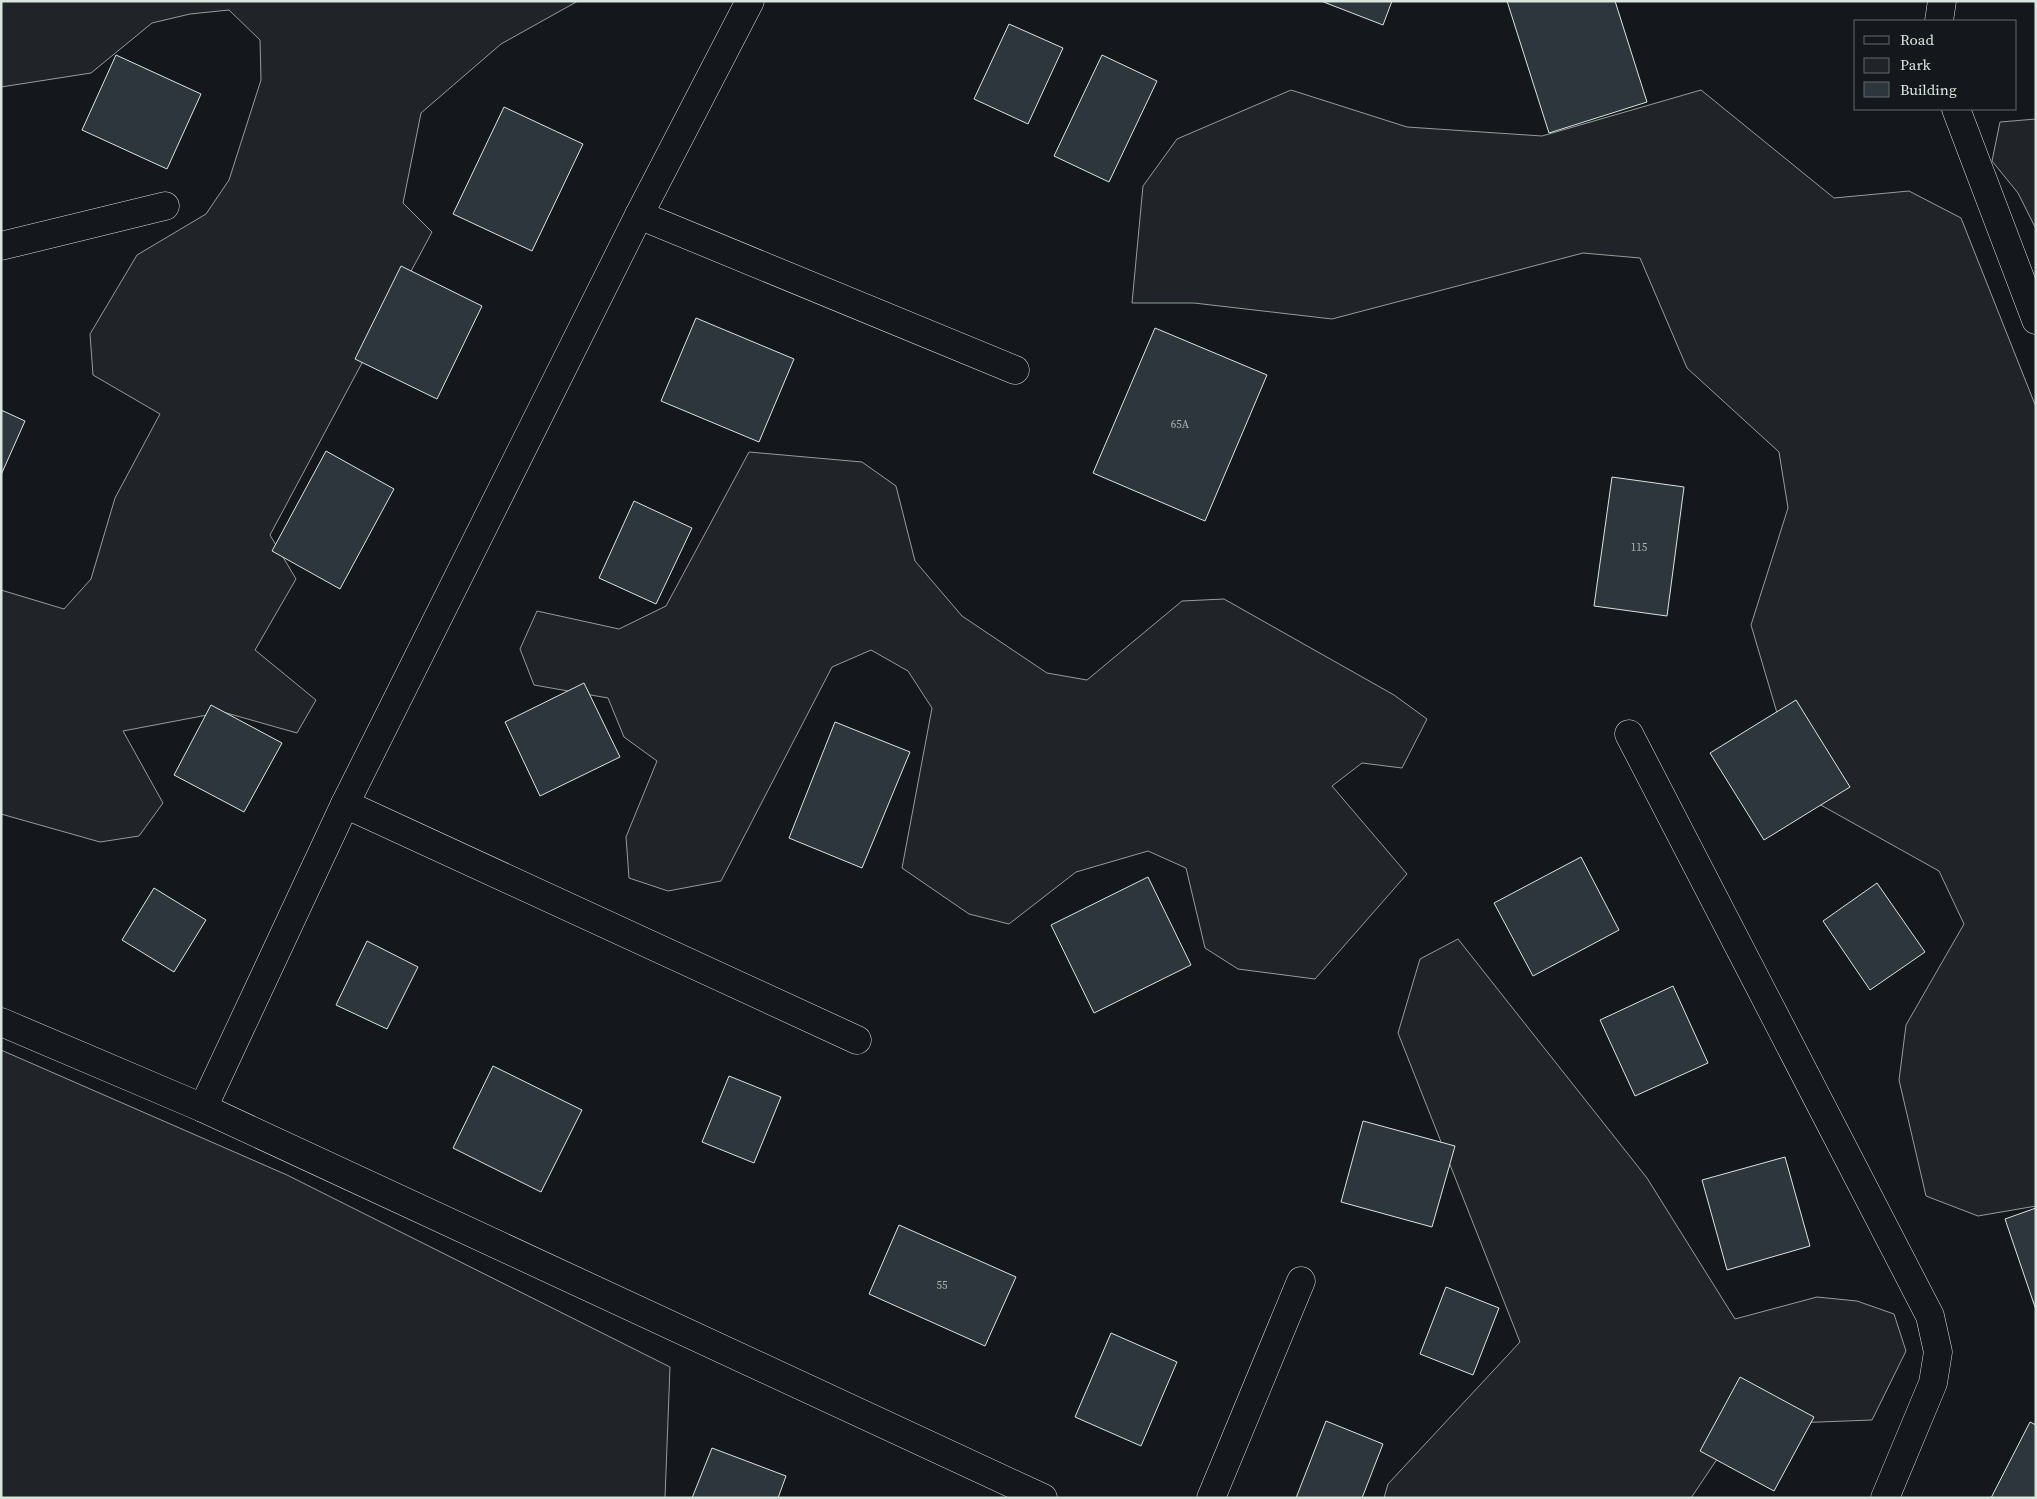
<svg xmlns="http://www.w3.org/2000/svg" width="2037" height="1499" font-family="'Source Serif 4',serif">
  <rect width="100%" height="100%" fill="#14181c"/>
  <g fill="#202428" stroke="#939e99">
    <path d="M1,1H578L501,44L421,113L403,203L432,232L270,535L296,579L255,650L316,700L297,733L223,712L123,731L163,803L139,836L100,842L1,814V590L64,609L91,579L115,498L160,414L93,375L90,334L137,255L206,214L229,180L261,80L260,40L229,10L190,14L152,23L91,73L1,87Z"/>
    <path d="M1291,90L1407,127L1542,136L1701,90L1834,198L1909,191L1961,218L2036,407V1206L1978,1216L1926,1196L1899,1080L1906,1025L1964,924L1939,871L1801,794L1751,625L1788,508L1779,452L1687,368L1640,258L1583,253L1332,319L1194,303H1132L1143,186L1177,139Z"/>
    <path d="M2036,119V229L2018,193L1992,161L2000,122Z"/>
    <path d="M749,452L862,462L896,486L915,561L962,616L1047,673L1087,680L1182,601L1224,599L1394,695L1427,719L1402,768L1362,763L1332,786L1407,874L1315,979L1238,969L1205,948L1186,868L1148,851L1076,872L1009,924L969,914L902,868L932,708L908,671L871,650L832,667L721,881L668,891L629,878L626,837L657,761L624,737L608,698L534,685L520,649L537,611L619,629L666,606Z"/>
    <path d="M1458,939L1647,1178L1735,1319L1817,1297L1857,1301L1894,1314L1906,1351L1872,1420L1740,1425L1691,1498H1384L1388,1484L1520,1342L1398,1033L1420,959Z"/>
    <path d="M1,1050L287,1175L670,1367L665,1498H1Z"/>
  </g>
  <g fill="#2c363c" stroke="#d8e6dc">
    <path d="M1321,1H1392L1383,25Z"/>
    <path d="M1507,1H1615L1647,102L1549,133Z"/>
    <path d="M1009,24L1063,48L1028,124L974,99Z"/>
    <path d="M116,55L201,94L167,169L82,130Z"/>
    <path d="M1102,55L1157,81L1109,182L1054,156Z"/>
    <path d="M504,107L583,144L532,251L453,214Z"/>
    <path d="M401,266L482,306L437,399L355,359Z"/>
    <path d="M696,318L794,359L759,442L661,401Z"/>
    <path d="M1155,328L1267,375L1205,521L1093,473Z"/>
    <path d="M1,410L25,421L1,475Z"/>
    <path d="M326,451L394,489L340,589L272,551Z"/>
    <path d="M1612,477L1684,487L1667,616L1594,606Z"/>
    <path d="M634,501L692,528L656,604L599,578Z"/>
    <path d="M584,683L620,757L540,796L505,722Z"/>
    <path d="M1796,700L1850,787L1764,840L1710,753Z"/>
    <path d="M211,705L282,743L244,812L174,775Z"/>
    <path d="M835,722L910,752L862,868L789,838Z"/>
    <path d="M1581,857L1619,930L1533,976L1494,903Z"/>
    <path d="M1148,877L1191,965L1094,1013L1051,925Z"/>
    <path d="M1877,883L1925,952L1870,990L1823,921Z"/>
    <path d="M154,888L206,920L174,972L122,940Z"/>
    <path d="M367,941L418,967L387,1029L336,1005Z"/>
    <path d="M1673,986L1708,1063L1635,1096L1600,1020Z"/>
    <path d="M493,1066L582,1110L541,1192L453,1148Z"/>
    <path d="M729,1076L781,1097L754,1163L702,1142Z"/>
    <path d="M1363,1121L1455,1146L1432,1227L1341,1202Z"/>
    <path d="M1785,1157L1810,1246L1727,1270L1702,1180Z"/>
    <path d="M2036,1208V1310L2005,1219Z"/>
    <path d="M899,1225L1016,1277L985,1346L869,1294Z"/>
    <path d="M1446,1287L1499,1308L1473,1375L1420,1354Z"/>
    <path d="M1111,1333L1177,1362L1141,1446L1075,1417Z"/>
    <path d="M1740,1377L1814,1417L1774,1491L1700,1451Z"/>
    <path d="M1326,1421L1383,1444L1362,1498H1296Z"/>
    <path d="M2030,1422L2036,1425V1498H1991Z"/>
    <path d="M712,1448L786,1476L778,1498H692Z"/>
  </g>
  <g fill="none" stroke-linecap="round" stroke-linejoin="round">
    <g stroke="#d8e6dc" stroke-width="29">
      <g id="minor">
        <path d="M1939,21L1942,1"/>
        <path d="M1956,109L2036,320"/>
        <path d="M639,215L1015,370"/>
        <path d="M1,246L165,206"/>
        <path d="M1629,734L1930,1316L1938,1352L1933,1383L1885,1498"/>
        <path d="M345,804L857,1040"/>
        <path d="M1,1022L203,1108L1043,1498"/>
        <path d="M203,1108L345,804L639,215L750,1"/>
        <path d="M1211,1498L1301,1281"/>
      </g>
    </g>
    <use href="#minor" stroke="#14181c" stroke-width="28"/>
  </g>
  <g text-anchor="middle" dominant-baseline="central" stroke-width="4" stroke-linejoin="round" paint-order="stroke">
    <g font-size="11" fill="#adbab4">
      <text x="1180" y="424">65А</text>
      <text x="1639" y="547">115</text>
      <text x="942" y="1285">55</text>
    </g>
  </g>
  <rect width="2037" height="1499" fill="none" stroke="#d8e6dc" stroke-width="5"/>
  <rect x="1854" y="20" width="162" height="90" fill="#14181c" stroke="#626a69"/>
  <rect x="1864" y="36" width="25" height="8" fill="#14181c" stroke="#626a69"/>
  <text x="1900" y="45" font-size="15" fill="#d8e6dc">Road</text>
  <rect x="1864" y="58" width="25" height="15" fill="#202428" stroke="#626a69"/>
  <text x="1900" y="70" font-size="15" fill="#d8e6dc">Park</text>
  <rect x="1864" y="82" width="25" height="15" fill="#2c363c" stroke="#626a69"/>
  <text x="1900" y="95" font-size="15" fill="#d8e6dc">Building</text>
</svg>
